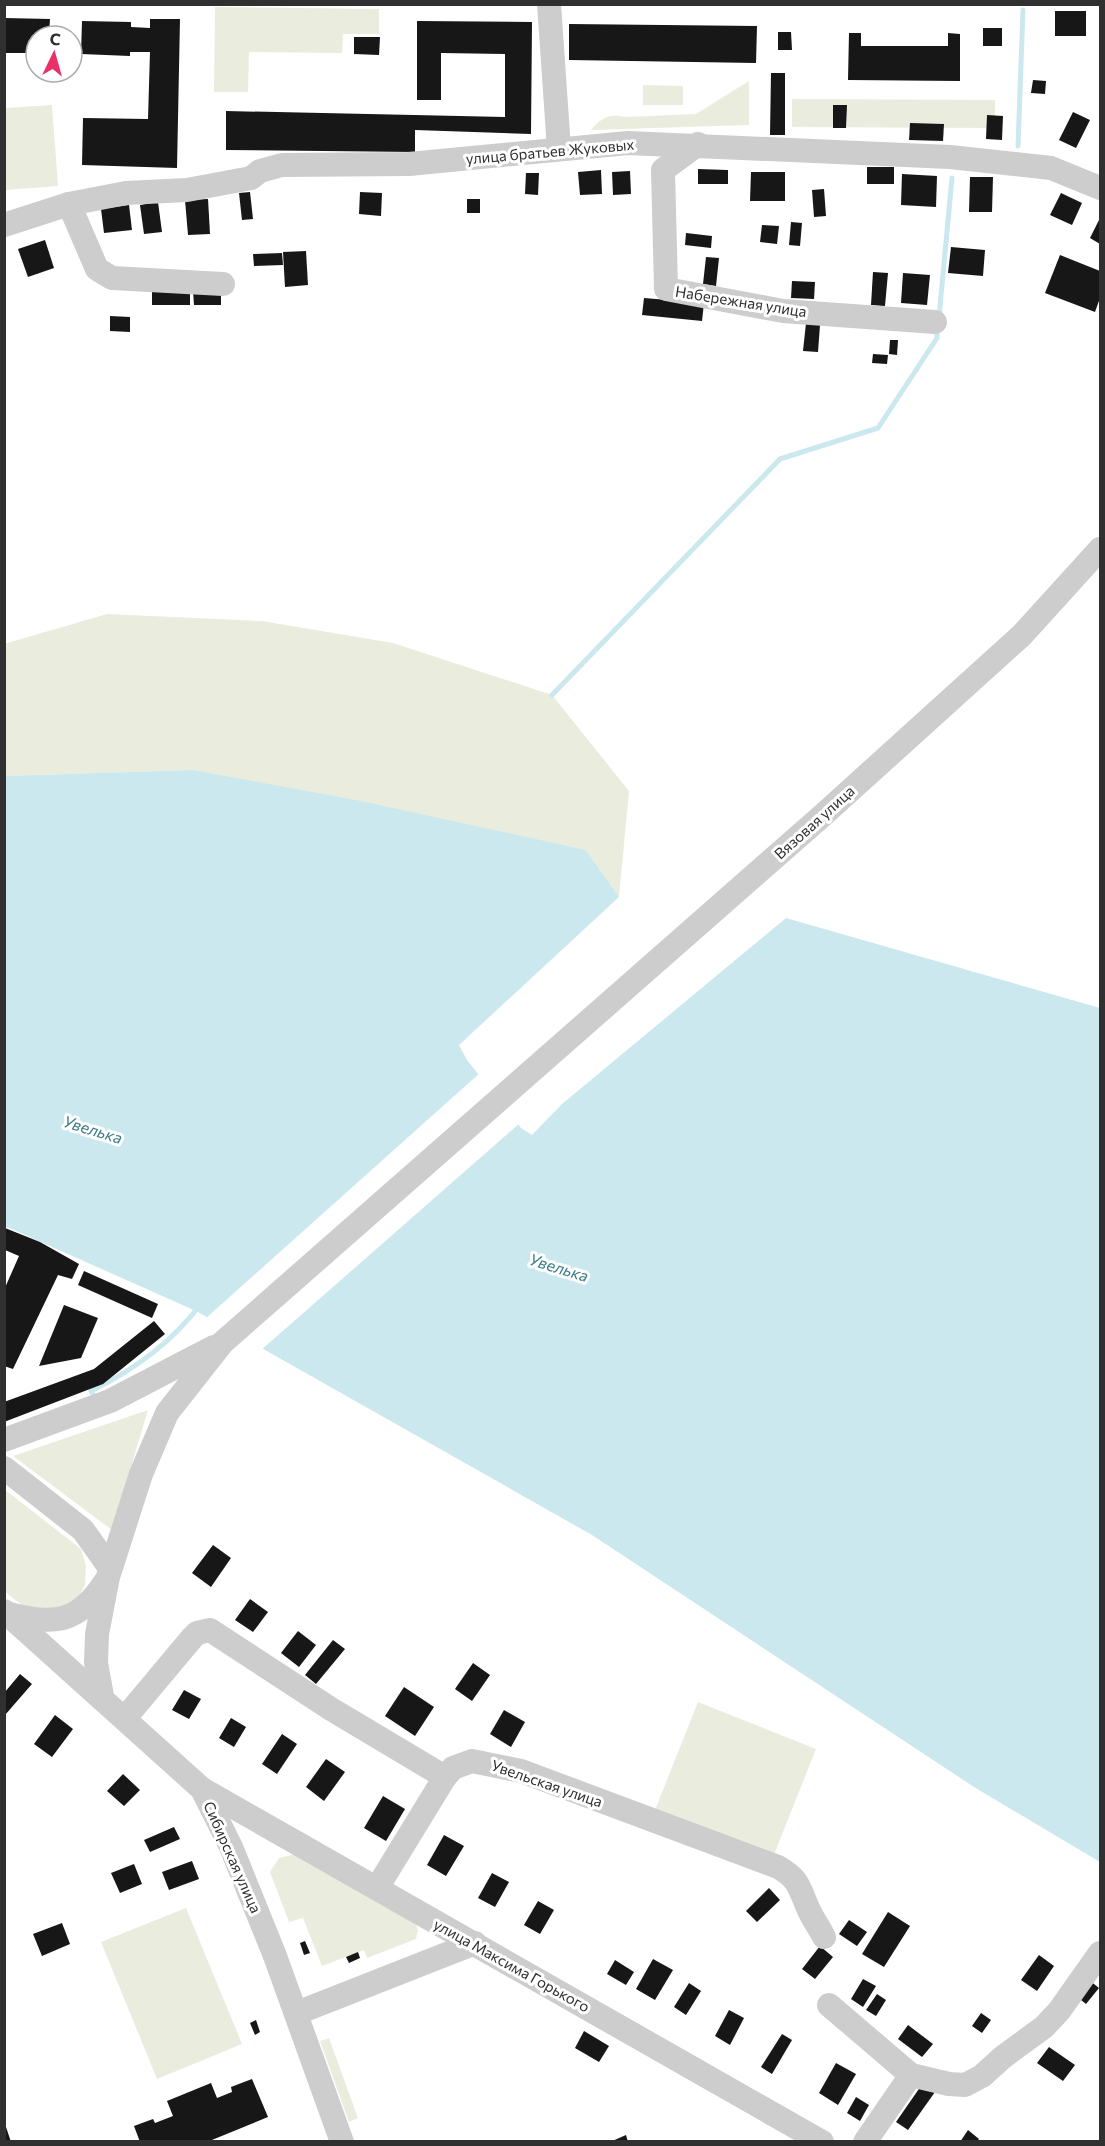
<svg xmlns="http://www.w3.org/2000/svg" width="1105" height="2146" font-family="Commissioner,sans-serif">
  <rect width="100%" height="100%" fill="#fff"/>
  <g fill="#eaedde">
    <path d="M215,7L379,9V34H343L342,53L249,52L248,92H214Z"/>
    <path d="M749,81V125L591,130C601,118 609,113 625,117L696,114Z"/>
    <path d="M643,85L683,86V105H643Z"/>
    <path d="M792,99L995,100V128L792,127Z"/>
    <path d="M52,105L58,186L5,190V108Z"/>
    <path d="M107,614L262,621L393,643L552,695L629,791L619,897L586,850L193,770L5,776L4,644Z"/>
    <path d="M148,1410L112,1530L13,1456Z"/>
    <path d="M4,1489L81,1549L86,1566L85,1585L77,1600L61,1611H30L5,1592Z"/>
    <path d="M698,1702L816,1749L773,1857L655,1810Z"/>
    <path d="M295,1854L414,1918L418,1930L416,1939L367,1958L364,1950L322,1966L303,1918L289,1922L270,1872L279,1858Z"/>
    <path d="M186,1908L242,2044L157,2079L101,1942Z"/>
    <path d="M329,2038L358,2118L349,2122L320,2041Z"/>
  </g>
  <path fill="#cae8ed" d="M193,770L361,801L586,850L619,897L459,1045L467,1060L521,1128L532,1135L562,1104L786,918L1100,1008V1862L974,1787L592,1535L196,1311L5,1226L4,776Z"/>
  <path fill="#fff" d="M481,1072L520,1123L260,1351L205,1319Z"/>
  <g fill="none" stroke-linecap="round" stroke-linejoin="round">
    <g stroke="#cae8ed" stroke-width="5">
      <path d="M1018,146L1023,10"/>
      <path d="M939,317L952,178"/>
      <path d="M552,695L780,459L878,428L937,338V329"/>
      <path d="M96,1399L91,1391C132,1371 172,1342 200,1305"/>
    </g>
  </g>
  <g fill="#171717">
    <rect x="1055" y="11" width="31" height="25"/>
    <path d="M4,18L50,19L49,36H36V53H4Z"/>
    <path d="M150,19H180L177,168L82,165L83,118L148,119L150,52H130V56L81,54L82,21L131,22V27L150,28Z"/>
    <path d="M417,21L532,22L531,134L415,130V152L226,150V111L505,117V54L441,53V100H417Z"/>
    <path d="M569,24L757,26L756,63L569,60Z"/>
    <rect x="983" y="28" width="19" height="18"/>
    <path d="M778,32H791L792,50H778Z"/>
    <path d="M849,33H861V46H948V33L960,34V81L848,80Z"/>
    <path d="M354,37H380L379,55L354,54Z"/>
    <path d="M771,73H785V135H770Z"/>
    <path d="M1033,80L1046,81L1045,94L1031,93Z"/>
    <path d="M833,105H847L846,128H833Z"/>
    <path d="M1073,112L1090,120L1076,148L1059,140Z"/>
    <path d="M987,115L1003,116L1002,140L986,139Z"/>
    <path d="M910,123L944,124L943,141L909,140Z"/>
    <rect x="867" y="167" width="27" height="17"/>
    <path d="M698,169L728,170V184H698Z"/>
    <path d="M601,170L602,194L580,195L578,172Z"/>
    <path d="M630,171L631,194L613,195L612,172Z"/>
    <path d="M751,172H785V201H750Z"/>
    <path d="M526,173H539L538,195L525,194Z"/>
    <path d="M902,174L937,176L936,207L901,205Z"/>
    <path d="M970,177H993L992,212H969Z"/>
    <path d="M824,189L826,216L814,217L812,190Z"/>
    <path d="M250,192L253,219L242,220L239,193Z"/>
    <path d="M360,192L382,193L381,216L359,214Z"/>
    <path d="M1061,193L1082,203L1072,225L1050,215Z"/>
    <path d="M208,199L210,234L188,235L185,200Z"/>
    <rect x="467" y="199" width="13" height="14"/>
    <path d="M158,202L162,232L144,234L140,205Z"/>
    <path d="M129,205L132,230L104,233L101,209Z"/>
    <path d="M1100,218V244L1090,238Z"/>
    <path d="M791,222L802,223L800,246L789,245Z"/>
    <path d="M762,225L779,226L777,244L760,242Z"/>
    <path d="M686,233L712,236L711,248L685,245Z"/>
    <path d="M45,240L54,268L28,277L18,249Z"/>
    <path d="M951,247L985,250L983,276L948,273Z"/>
    <path d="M306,251L308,285L285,287L283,252Z"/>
    <path d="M282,253L283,265L254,266L253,254Z"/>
    <path d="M1060,255L1100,271V298L1095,312L1045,293Z"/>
    <path d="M706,257L719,258L716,286L703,284Z"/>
    <path d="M873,272L888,273L885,306L871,305Z"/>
    <path d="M903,273L930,275L927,305L901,303Z"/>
    <path d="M792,281L815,282L814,299L791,298Z"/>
    <path d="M193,291H221V305H194Z"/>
    <rect x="152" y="292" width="38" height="13"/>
    <path d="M644,298L704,303L702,321L642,315Z"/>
    <path d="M110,316L130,317V332L110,331Z"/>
    <path d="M806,323L820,325L818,352L803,351Z"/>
    <path d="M890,340H898L897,355L889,354Z"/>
    <path d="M873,354L888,355L887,364L872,363Z"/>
    <path d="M5,1228L40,1242L79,1264L72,1279L58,1275L13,1369L4,1366V1290L19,1256L5,1250Z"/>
    <path d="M84,1271L158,1304L152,1318L78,1285Z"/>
    <path d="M64,1305L98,1318L81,1358L39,1366Z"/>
    <path d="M154,1321L165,1334L103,1384L4,1422V1402L94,1369Z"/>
    <path d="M213,1545L231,1558L211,1587L192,1573Z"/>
    <path d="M250,1599L268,1612L253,1632L235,1620Z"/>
    <path d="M298,1631L316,1645L299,1667L281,1653Z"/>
    <path d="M333,1640L345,1649L316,1684L305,1675Z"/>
    <path d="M473,1663L490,1675L472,1701L455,1689Z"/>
    <path d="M20,1674L32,1684L5,1715V1692Z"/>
    <path d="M404,1687L434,1707L415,1736L385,1716Z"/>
    <path d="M184,1690L201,1699L189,1719L172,1710Z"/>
    <path d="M504,1710L525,1722L511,1747L490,1734Z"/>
    <path d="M55,1715L73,1729L52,1757L34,1744Z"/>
    <path d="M231,1718L246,1727L234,1747L219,1738Z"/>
    <path d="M282,1734L297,1744L277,1774L262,1764Z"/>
    <path d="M326,1759L345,1772L324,1801L306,1787Z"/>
    <path d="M123,1774L140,1790L124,1806L107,1791Z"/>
    <path d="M383,1796L405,1809L386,1841L364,1828Z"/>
    <path d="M174,1827L180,1839L150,1852L144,1840Z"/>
    <path d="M444,1835L464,1846L446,1876L427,1865Z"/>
    <path d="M192,1861L199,1879L169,1890L162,1872Z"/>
    <path d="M134,1864L142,1884L120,1893L111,1873Z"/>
    <path d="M492,1873L509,1882L495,1907L478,1898Z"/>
    <path d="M769,1888L780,1900L757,1922L746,1911Z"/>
    <path d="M538,1901L554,1910L540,1934L524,1925Z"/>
    <path d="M888,1912L910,1926L884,1967L862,1954Z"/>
    <path d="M849,1920L867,1932L857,1946L839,1934Z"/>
    <path d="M62,1923L70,1944L42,1956L33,1934Z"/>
    <path d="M305,1941L310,1953L304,1955L300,1943Z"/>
    <path d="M820,1946L833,1957L815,1979L802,1969Z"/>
    <path d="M358,1952L360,1958L349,1963L346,1957Z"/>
    <path d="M1039,1955L1054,1966L1037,1991L1021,1980Z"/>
    <path d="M653,1959L673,1970L655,2000L636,1989Z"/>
    <path d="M615,1960L634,1972L626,1985L607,1974Z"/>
    <path d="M863,1979L876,1986L863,2007L851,1999Z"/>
    <path d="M1089,1980L1099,1988L1086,2004L1076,1996Z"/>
    <path d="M689,1983L701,1991L686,2015L674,2007Z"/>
    <path d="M877,1994L886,2000L876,2016L866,2010Z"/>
    <path d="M729,2010L744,2018L730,2045L715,2036Z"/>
    <path d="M981,2013L991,2020L982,2033L972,2026Z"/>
    <path d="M256,2020L260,2032L255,2035L250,2023Z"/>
    <path d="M908,2025L933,2044L922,2057L898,2039Z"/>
    <path d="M584,2031L609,2046L599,2062L575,2048Z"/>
    <path d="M782,2034L792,2040L772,2074L761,2067Z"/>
    <path d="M1049,2047L1075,2065L1063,2081L1037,2063Z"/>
    <path d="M836,2063L856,2074L838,2105L819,2093Z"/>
    <path d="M252,2079L268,2117L207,2142H140L134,2126L153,2119L155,2123L173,2116L167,2101L211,2083L217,2098L232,2092L231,2087Z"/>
    <path d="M923,2083L935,2092L908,2130L896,2122Z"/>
    <path d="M856,2097L869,2105L860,2121L847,2113Z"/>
    <path d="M5,2124L11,2142H4Z"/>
    <path d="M968,2130L979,2139L977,2142H960Z"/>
    <path d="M626,2135L628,2142H610Z"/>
  </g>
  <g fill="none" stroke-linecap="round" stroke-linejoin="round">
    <g stroke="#cdcdcd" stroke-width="24">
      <path d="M549,4L559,149"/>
      <path d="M698,144L663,170L666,289L783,311L935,322"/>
      <path d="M69,204L97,269L112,278L223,284"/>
      <path d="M4,225L69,204L126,193L187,190L251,178L260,171L282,165L409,164L628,143L950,157L1051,168L1100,188"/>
      <path d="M4,1440L110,1401L214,1347"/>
      <path d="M4,1468L83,1530L110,1568"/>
      <path d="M4,1611L202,1789L231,1847L275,1956L342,2142"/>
      <path d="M10,1614C55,1626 79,1622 105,1582"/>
      <path d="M102,1696L96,1663L97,1634L108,1577L141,1474L167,1413L222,1343L823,815L1022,635L1100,549"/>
      <path d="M125,1718L192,1638L197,1633L210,1630L331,1709L445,1777L453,1768L472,1761L521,1771L778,1867C800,1880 798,1886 808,1908C812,1918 819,1927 824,1937"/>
      <path d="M202,1789L822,2142"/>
      <path d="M377,1888L445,1777"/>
      <path d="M829,2005L911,2075L949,2084L965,2085L982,2076L1003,2057L1044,2027L1059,2011L1100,1953"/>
      <path d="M297,2013L475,1943"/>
      <path d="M865,2142L911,2075"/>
    </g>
  </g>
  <g text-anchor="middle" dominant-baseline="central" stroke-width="6" stroke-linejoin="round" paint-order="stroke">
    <g font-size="15" fill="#303030" stroke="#fff">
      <text transform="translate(550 151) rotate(-5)">улица братьев Жуковых</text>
      <text transform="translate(741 301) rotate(9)">Набережная улица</text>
      <text transform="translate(814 822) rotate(-42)">Вязовая улица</text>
      <text transform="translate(547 1783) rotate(19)">Увельская улица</text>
      <text transform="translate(233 1857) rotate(66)">Сибирская улица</text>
      <text transform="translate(512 1965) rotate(29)">улица Максима Горького</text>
    </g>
    <g font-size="16" font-style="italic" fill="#377b88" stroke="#fff">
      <text transform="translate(93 1129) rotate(17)">Увелька</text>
      <text transform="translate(559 1267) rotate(17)">Увелька</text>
    </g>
  </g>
  <rect width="1105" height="2146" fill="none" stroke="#303030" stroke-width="12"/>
  <g transform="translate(54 54) rotate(5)"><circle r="28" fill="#ffffff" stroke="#acacac" stroke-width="1.5"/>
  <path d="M0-4.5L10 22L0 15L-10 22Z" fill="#ea3068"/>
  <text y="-9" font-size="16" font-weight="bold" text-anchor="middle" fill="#303030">С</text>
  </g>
</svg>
